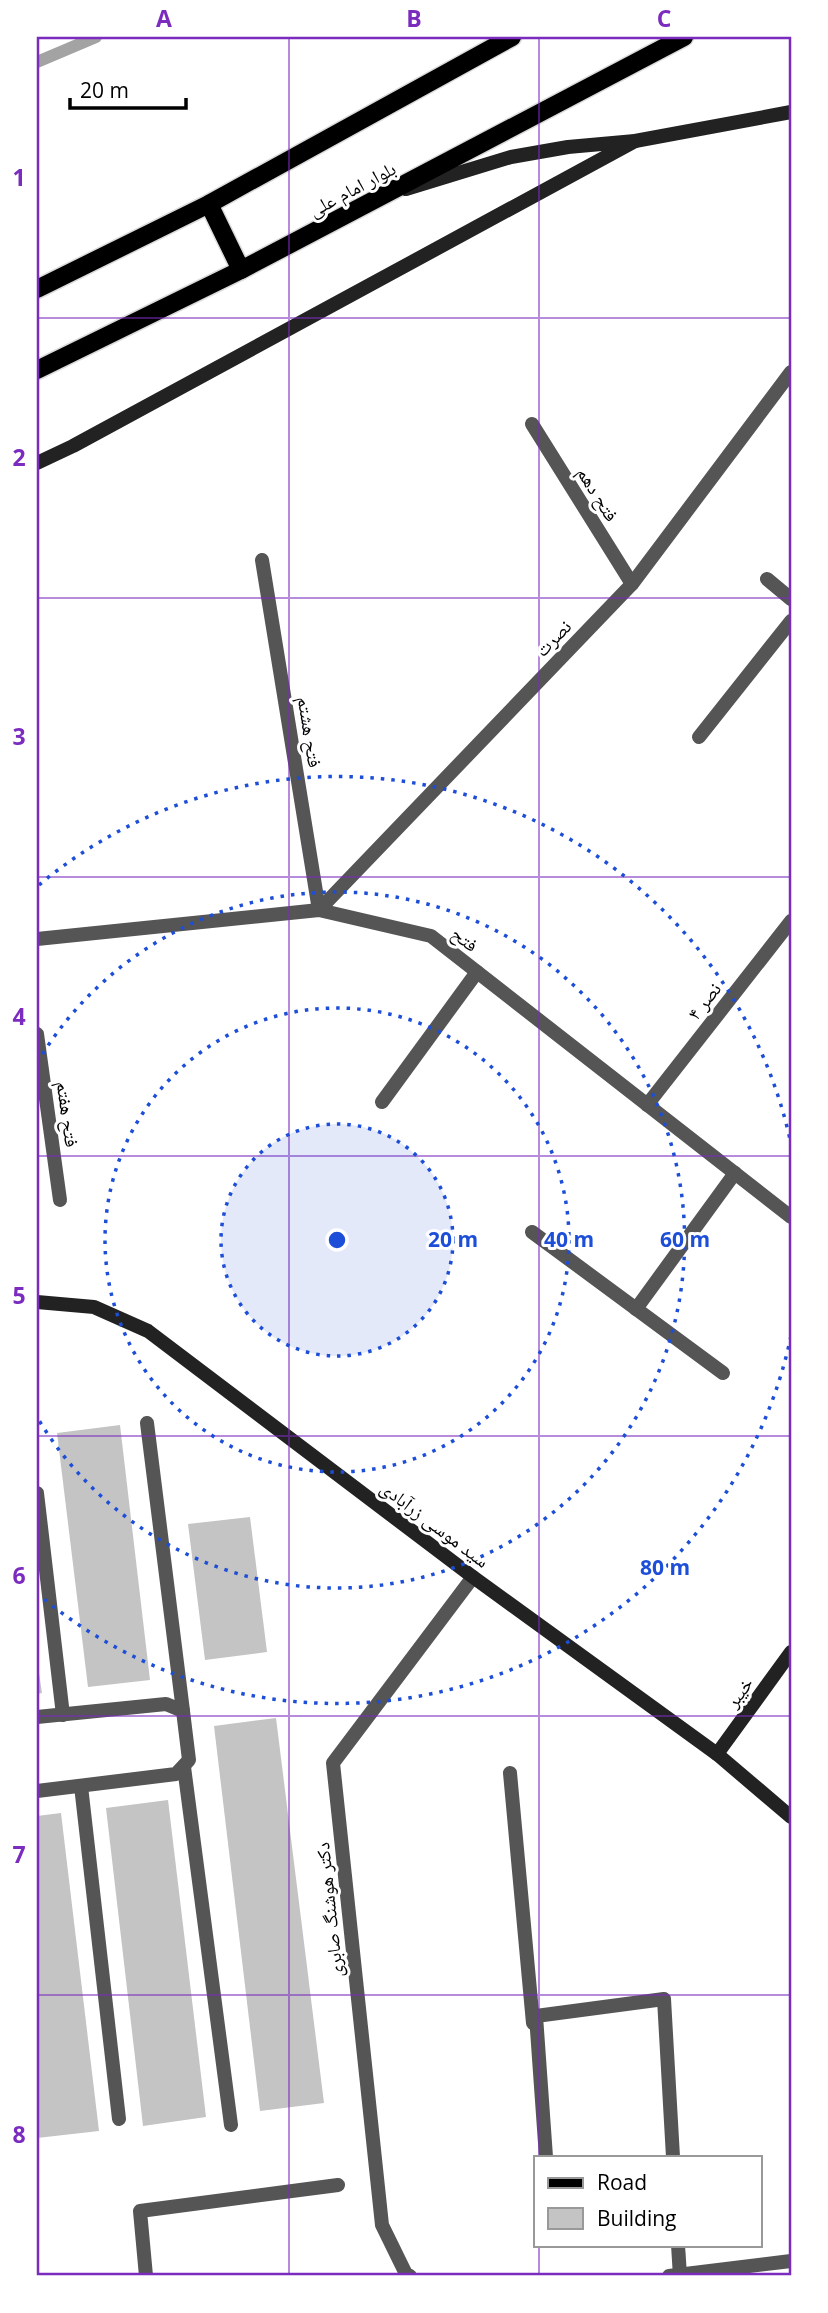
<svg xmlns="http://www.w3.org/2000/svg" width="828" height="2313" font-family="'Open Sans','Noto Naskh Arabic',sans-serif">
  <rect width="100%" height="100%" fill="#fff"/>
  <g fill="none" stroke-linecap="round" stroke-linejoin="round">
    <path stroke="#a3a3a3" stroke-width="12" d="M37,62L96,37"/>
  </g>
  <g fill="#c4c4c4">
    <path d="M120,1425L150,1680L88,1687L57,1433Z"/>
    <path d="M250,1517L267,1652L205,1660L188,1524Z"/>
    <path d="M37,1666H38L42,1693L37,1694Z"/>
    <path d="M276,1718L324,2103L260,2111L214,1726Z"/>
    <path d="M168,1800L206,2117L143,2126L106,1808Z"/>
    <path d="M61,1813L99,2131L37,2138V1816Z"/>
  </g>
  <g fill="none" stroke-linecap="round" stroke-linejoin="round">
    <g stroke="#dbdbdb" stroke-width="21">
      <g id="primary">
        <path d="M209,204L241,270"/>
        <path d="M37,289L209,204L512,37"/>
        <path d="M37,370L241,270L684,37"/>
      </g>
    </g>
    <g stroke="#555" stroke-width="14">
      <path d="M532,424L632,584"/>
      <path d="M262,560L319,910"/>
      <path d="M767,579L791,599"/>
      <path d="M699,737L791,621"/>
      <path d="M319,910L632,584L791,372"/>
      <path d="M37,939L319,910L431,936L791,1217"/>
      <path d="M37,1034L60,1200"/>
      <path d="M382,1102L477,972"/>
      <path d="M647,1105L791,921"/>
      <path d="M532,1232L723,1373"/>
      <path d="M636,1309L735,1173"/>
      <path d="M147,1423L183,1711"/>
      <path d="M37,1493L63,1715"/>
      <path d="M37,1717L166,1704L183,1711L189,1760L176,1774L37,1791"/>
      <path d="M184,1767L231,2125"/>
      <path d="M510,1773L533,2023"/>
      <path d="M81,1786L119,2119"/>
      <path d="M546,2157L536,2016L664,1999L673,2157"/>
      <path d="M678,2245L680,2276"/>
      <path d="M146,2276L140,2211L338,2185"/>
      <path d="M410,2276L406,2274L382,2225L333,1763L473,1577"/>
      <path d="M669,2276L791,2261"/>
    </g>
    <g stroke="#222" stroke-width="14">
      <path d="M406,189L511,157L568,147L635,141L791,112"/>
      <path d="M37,463L73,446L635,141"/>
      <path d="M37,1302L94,1307L148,1331L473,1577L717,1754L791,1817"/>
      <path d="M717,1754L791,1652"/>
    </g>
    <use href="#primary" stroke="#000" stroke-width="18"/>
  </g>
  <path fill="none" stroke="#7b2cbf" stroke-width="2" stroke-opacity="0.55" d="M289,37V2276M539,37V2157M37,318H791M37,598H791M37,877H791M37,1156H791M37,1436H791M37,1716H791M37,1995H791M539,2245V2276"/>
  <circle cx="337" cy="1240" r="116" fill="#1d4ed8" fill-opacity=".12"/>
  <g fill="none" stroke="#1d4ed8" stroke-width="3.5" stroke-dasharray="3.5 7">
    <circle cx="337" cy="1240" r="116"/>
    <circle cx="337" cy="1240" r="232"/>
    <path d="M37 1063A348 348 0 1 1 37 1417"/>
    <path d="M791 1336A464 464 0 0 1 39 1595M39 885A464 464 0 0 1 791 1144"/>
  </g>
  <g text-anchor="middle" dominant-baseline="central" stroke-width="6" stroke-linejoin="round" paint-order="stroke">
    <g font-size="19" fill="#000" stroke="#fff">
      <text transform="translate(352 189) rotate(-28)">بلوار امام علی</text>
      <text transform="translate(598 494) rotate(58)">فتح دهم</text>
      <text transform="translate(553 638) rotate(-46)">نصرت</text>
      <text transform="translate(310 732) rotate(81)">فتح هشتم</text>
      <text transform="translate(465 939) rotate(38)">فتح</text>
      <text transform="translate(704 1001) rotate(-52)">نصر ۴</text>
      <text transform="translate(68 1114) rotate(82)">فتح هفتم</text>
      <text transform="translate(435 1524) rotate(37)">سید موسی زرآبادی</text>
      <text transform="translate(739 1692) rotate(-54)">خیبر</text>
      <text transform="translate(329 1910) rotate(-96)">دکتر هوشنگ صابری</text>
    </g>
  </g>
  <circle cx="337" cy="1240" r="10" fill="#1d4ed8" stroke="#fff" stroke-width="3.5"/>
  <g font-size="21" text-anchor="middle" font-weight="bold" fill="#1d4ed8" stroke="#fff" stroke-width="6" stroke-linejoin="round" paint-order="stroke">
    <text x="453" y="1247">20 m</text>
    <text x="569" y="1247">40 m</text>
    <text x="685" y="1247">60 m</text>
    <text x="665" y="1575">80 m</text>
  </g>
  <rect width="828" height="2313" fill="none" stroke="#ffffff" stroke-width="77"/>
  <rect x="534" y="2156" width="228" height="91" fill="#ffffff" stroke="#999999" stroke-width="2"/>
  <rect x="548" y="2178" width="35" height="10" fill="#000000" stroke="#999999" stroke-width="2"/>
  <text x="597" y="2190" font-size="21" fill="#000000">Road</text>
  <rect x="548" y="2208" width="35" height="21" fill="#c4c4c4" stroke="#999999" stroke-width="2"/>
  <text x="597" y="2226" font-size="21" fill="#000000">Building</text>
  <path d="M70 98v10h116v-10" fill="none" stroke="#000000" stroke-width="3.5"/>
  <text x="80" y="98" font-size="21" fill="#000000" stroke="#ffffff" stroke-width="5" paint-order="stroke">20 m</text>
  <rect x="38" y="38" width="752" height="2236" fill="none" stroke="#7b2cbf" stroke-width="2.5"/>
  <g font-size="23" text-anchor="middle" font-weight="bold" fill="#7b2cbf">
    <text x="164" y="27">A</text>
    <text x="414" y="27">B</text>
    <text x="664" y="27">C</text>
    <text x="19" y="186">1</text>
    <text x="19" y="466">2</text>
    <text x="19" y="745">3</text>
    <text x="19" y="1025">4</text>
    <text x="19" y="1304">5</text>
    <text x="19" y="1584">6</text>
    <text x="19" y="1863">7</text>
    <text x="19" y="2143">8</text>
  </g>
</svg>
